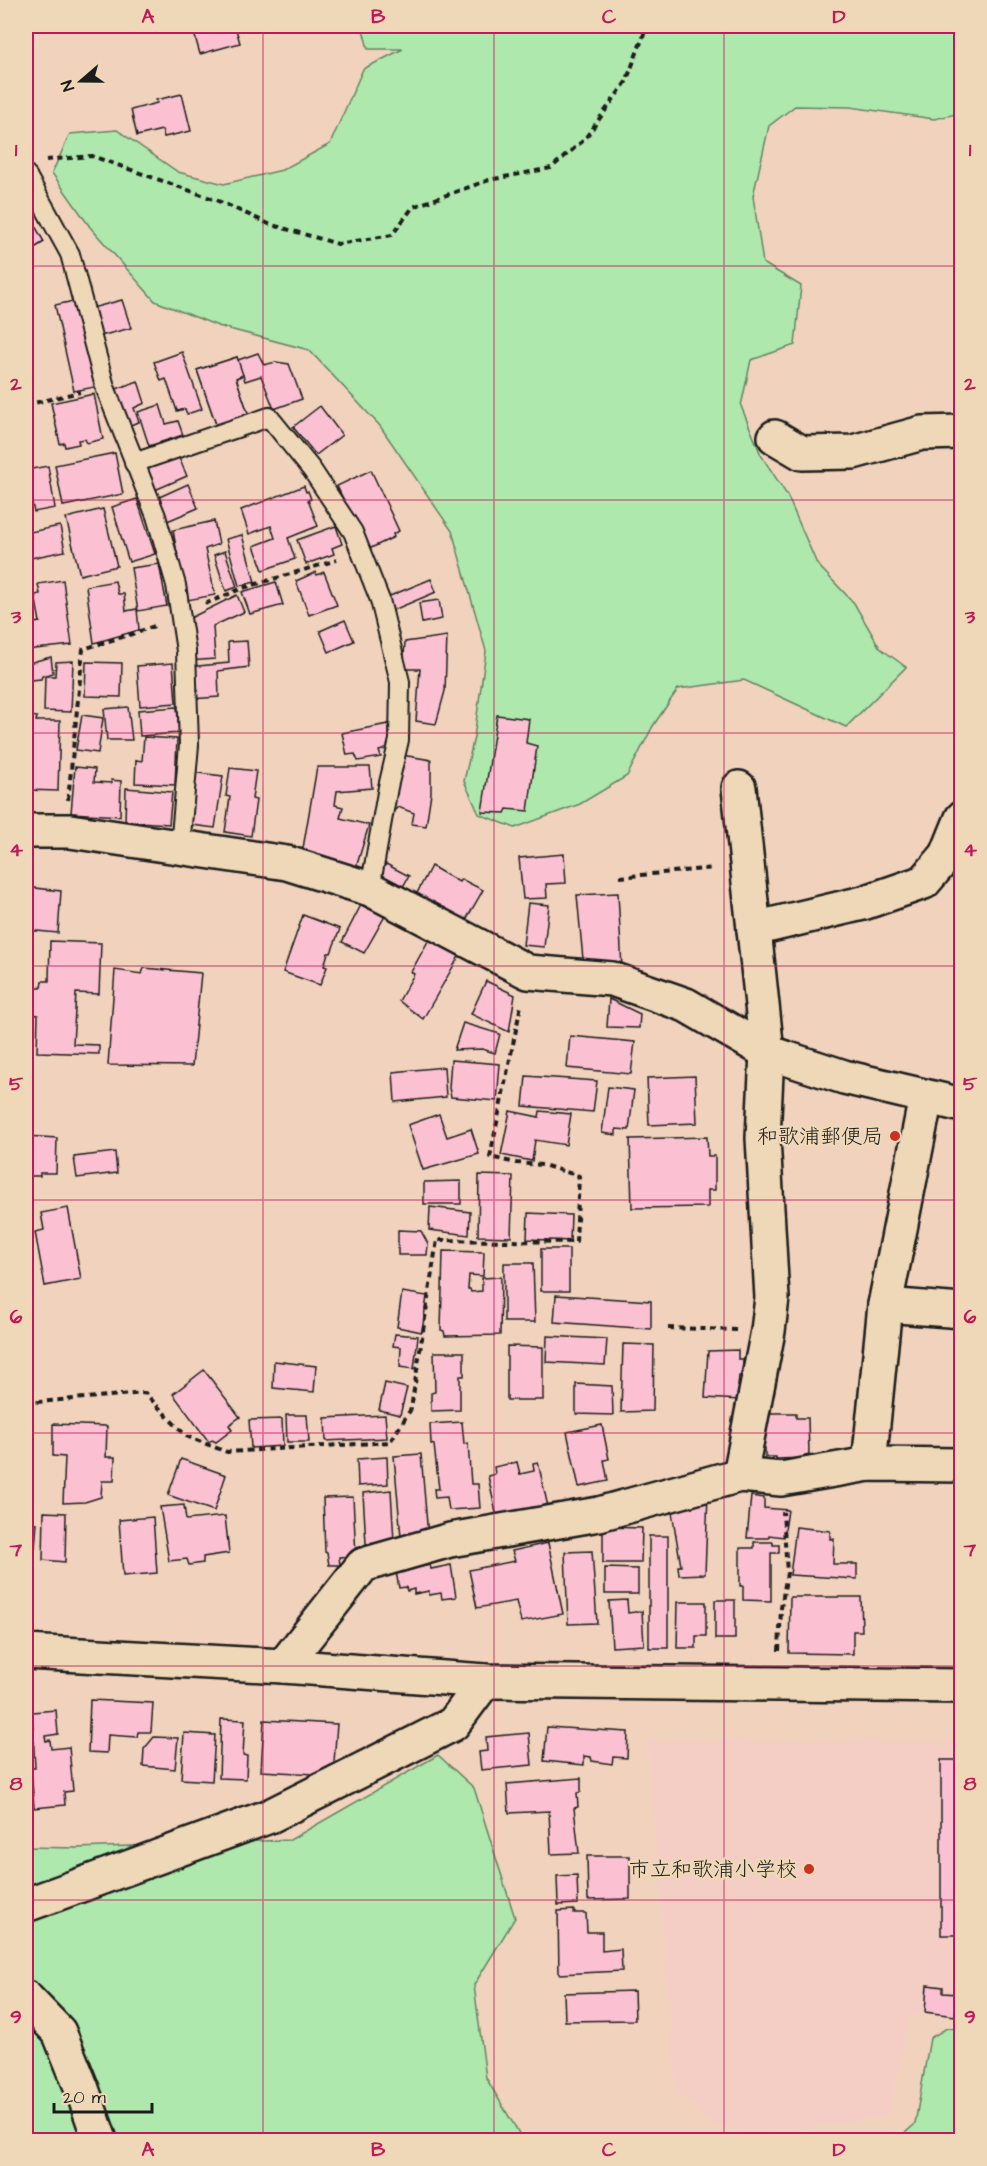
<svg xmlns="http://www.w3.org/2000/svg" width="987" height="2166" font-family="'Architects Daughter','Klee One',sans-serif">
  <rect width="100%" height="100%" fill="#f1d3bd"/>
  <filter id="ink" filterUnits="userSpaceOnUse"><feTurbulence type="fractalNoise" baseFrequency=".0167" numOctaves="2"/><feDisplacementMap in="SourceGraphic" scale="12" xChannelSelector="R" yChannelSelector="G"/><feConvolveMatrix kernelMatrix="1 2 1 2 8 2 1 2 1" color-interpolation-filters="sRGB"/></filter>
  <g filter="url(#ink)">
    <path fill="#f4cec4" d="M647,1740H961V1998L908,2018L890,2116L755,2136L712,2126L676,2092Z"/>
    <g fill="#aee8ad" stroke="#658264" stroke-width="1.5">
      <path d="M362,26H961V113L934,119L850,107L795,106L769,126L753,196L763,263L801,286L795,345L751,360L741,406L761,455L787,495L817,564L854,603L880,648L906,667L846,727L744,680L678,689L653,726L627,776L580,804L515,828L479,814L464,781L474,737L486,651L452,531L380,426L309,350L218,326L155,301L90,227L52,173L70,134L117,130L178,172L224,184L282,170L330,144L363,69L403,49H368Z"/>
      <path d="M438,1755L474,1788L515,1918L474,1985L486,2078L520,2135L533,2140H26V1847L77,1848L290,1840Z"/>
      <path d="M947,2028L961,2029V2140H890H897L915,2124L930,2038Z"/>
    </g>
    <g fill="#fbc1d3" stroke="#1c1c1c" stroke-width="1.5">
      <path d="M192,26H235L240,43L200,54Z"/>
      <path d="M182,94L191,131L164,137L162,130L137,136L131,110L157,103L156,100Z"/>
      <path d="M26,210L44,242L26,253Z"/>
      <path d="M26,210L44,242L26,253Z"/>
      <path d="M122,300L131,328L100,336L92,308Z"/>
      <path d="M74,301L76,311L79,310L95,387L74,391L55,305Z"/>
      <path d="M182,352L202,409L187,414L185,409L177,411L166,379L161,381L154,362Z"/>
      <path d="M258,353L264,365L276,362L289,364L302,399L274,409L261,376L245,381L243,375L236,378L249,416L217,427L197,370L237,357L238,360Z"/>
      <path d="M237,357L243,375L236,378L249,416L217,427L197,370Z"/>
      <path d="M138,381L145,403L134,408L139,422L124,427L111,391Z"/>
      <path d="M94,394L103,439L87,443L85,439L78,440L79,444L65,447L64,443L60,444L51,403Z"/>
      <path d="M160,405L166,424L178,421L183,435L149,446L138,412Z"/>
      <path d="M320,406L342,435L316,455L293,427Z"/>
      <path d="M176,451L187,476L155,490L144,465Z"/>
      <path d="M115,453L123,494L63,506L55,465Z"/>
      <path d="M48,466L55,508L34,512L31,499L26,500V470Z"/>
      <path d="M371,470L399,531L393,534L394,537L367,550L337,486Z"/>
      <path d="M188,484L198,508L165,522L155,499Z"/>
      <path d="M304,486L306,492L308,491L311,499L308,500L318,526L288,538L295,559L263,570L254,546L275,538L271,526L249,534L241,510Z"/>
      <path d="M137,499L155,554L129,562L112,507Z"/>
      <path d="M103,509L117,566L80,575L66,518Z"/>
      <path d="M214,521L219,544L205,549L215,595L182,601L172,554L177,553L173,530Z"/>
      <path d="M60,526L65,551L26,559V539L31,538L30,532Z"/>
      <path d="M336,526L342,544L332,548L334,554L306,564L297,540Z"/>
      <path d="M242,535L255,582L239,586L226,539Z"/>
      <path d="M225,551L237,587L226,591L214,555Z"/>
      <path d="M159,564L167,606L138,611L131,568Z"/>
      <path d="M316,572L317,575L324,572L337,605L309,615L296,581Z"/>
      <path d="M431,579L436,592L391,611L385,598Z"/>
      <path d="M63,580L72,645L26,650V624L40,622L35,595L40,594L38,584Z"/>
      <path d="M115,581L118,594H124L126,611L137,609L139,630L94,643L86,586Z"/>
      <path d="M276,582L283,605L250,614L242,592Z"/>
      <path d="M237,595L244,612L213,626L215,659L188,661L186,620Z"/>
      <path d="M439,600L442,619L422,623L419,603Z"/>
      <path d="M345,620L354,641L329,652L320,631Z"/>
      <path d="M447,636L445,691L436,724L416,721L420,669H403L405,642Z"/>
      <path d="M247,641L249,667L218,671L219,697L191,699L188,667L229,663L228,642Z"/>
      <path d="M51,657L53,673L42,676L41,679L31,680L28,663Z"/>
      <path d="M73,661L71,712L44,711L45,676H55L56,662Z"/>
      <path d="M86,662L122,663L121,697L85,696Z"/>
      <path d="M173,663L176,703L140,706L137,666Z"/>
      <path d="M128,707L132,740H107L104,709Z"/>
      <path d="M177,707L179,733L140,736L138,710Z"/>
      <path d="M26,715L37,717L36,721H60L58,791L26,790Z"/>
      <path d="M82,715L103,718L98,753L76,750Z"/>
      <path d="M497,715L529,719L526,743L537,746L528,811L507,809L505,813L482,812Z"/>
      <path d="M388,724L393,747L379,751L381,757L358,761L355,754L347,755L342,733Z"/>
      <path d="M144,737L177,739L175,785L135,783L136,760L142,761Z"/>
      <path d="M402,755L431,760V793L426,826L412,824L414,813L398,807L395,810L386,807Z"/>
      <path d="M75,767L95,769L94,782L112,783L111,780L121,781L120,816L71,813Z"/>
      <path d="M317,767H370L372,788L337,791L335,805L343,807L340,818L369,825L355,871L302,854Z"/>
      <path d="M230,768L256,771L252,799L256,800L251,836L225,832L230,797L226,796Z"/>
      <path d="M190,772L223,776L215,828L184,824Z"/>
      <path d="M126,788L172,792L169,824L125,821Z"/>
      <path d="M564,854L566,883L546,884L547,898L523,899L519,858Z"/>
      <path d="M386,864L409,876L401,890L377,877Z"/>
      <path d="M431,866L459,882L461,879L483,890L463,925L414,899Z"/>
      <path d="M26,887L61,891L58,933L26,930Z"/>
      <path d="M618,893L622,968L584,970L577,895Z"/>
      <path d="M528,903L549,905L544,947L523,945Z"/>
      <path d="M361,905L385,916L364,953L342,942Z"/>
      <path d="M303,915L340,929L331,953H328L324,966L327,967L320,985L283,972Z"/>
      <path d="M432,934L462,951L423,1019L399,1001L414,974L411,972Z"/>
      <path d="M26,936H31L29,968H26Z"/>
      <path d="M50,941L101,943L99,994L76,993L73,1044L99,1045V1054L37,1052L38,1015L32,1014L33,988H41L42,981H49Z"/>
      <path d="M144,968L201,973L192,1066L108,1065L115,970L142,974Z"/>
      <path d="M486,981L515,995L509,1032L471,1014Z"/>
      <path d="M609,999L640,1014L639,1028L607,1027Z"/>
      <path d="M463,1023L500,1034L495,1053L482,1049L454,1050Z"/>
      <path d="M570,1036L635,1042L631,1074L567,1068Z"/>
      <path d="M451,1060L500,1064L497,1101L451,1097L449,1088Z"/>
      <path d="M444,1067L446,1097L395,1102L393,1072Z"/>
      <path d="M526,1076L597,1081L593,1112L523,1106Z"/>
      <path d="M695,1076L697,1123L649,1125L647,1078Z"/>
      <path d="M608,1087L634,1090L629,1130L616,1129V1135L602,1133Z"/>
      <path d="M510,1111L539,1117L540,1111L571,1114L566,1145L535,1140L532,1161L501,1155Z"/>
      <path d="M439,1114L447,1137L471,1129L479,1154L423,1170L408,1125Z"/>
      <path d="M26,1136L57,1138L56,1173H40V1176H26Z"/>
      <path d="M707,1137L708,1156H715V1190H708V1207L632,1208L630,1139Z"/>
      <path d="M115,1152L117,1173L77,1178L74,1157Z"/>
      <path d="M479,1175L513,1176L511,1237L478,1236Z"/>
      <path d="M461,1181V1204H424V1182Z"/>
      <path d="M430,1207L470,1212L469,1235L429,1230Z"/>
      <path d="M68,1208L81,1279L45,1286L35,1232L44,1230L41,1213Z"/>
      <path d="M528,1213L571,1215L570,1241L527,1239Z"/>
      <path d="M398,1230L421,1231L428,1244L427,1255H398Z"/>
      <rect x="541" y="1249" width="28" height="42"/>
      <path d="M443,1251L484,1252L483,1276L469,1275L468,1289H470L471,1292L482,1291V1278L501,1277L500,1335L445,1336L444,1331L441,1330Z"/>
      <path d="M26,1257H28L29,1294H26Z"/>
      <path d="M504,1263H533L535,1322H504Z"/>
      <path d="M402,1292L427,1296L422,1332L397,1327Z"/>
      <path d="M556,1295L651,1301V1329L554,1322Z"/>
      <path d="M395,1334L418,1336L414,1369L400,1367L401,1347L393,1346Z"/>
      <path d="M547,1336L607,1339L605,1365L546,1362Z"/>
      <path d="M623,1344L654,1345L653,1411L621,1412Z"/>
      <path d="M507,1346L543,1347V1400H507Z"/>
      <path d="M738,1350V1359H743V1376H739L738,1386L741,1385L740,1400L705,1398L708,1351Z"/>
      <path d="M434,1352H464V1376H460V1410L431,1411V1393L435,1392Z"/>
      <path d="M274,1361L316,1366L314,1392L273,1388Z"/>
      <path d="M204,1370L240,1417L229,1425L232,1430L216,1442L212,1440L209,1442L173,1394Z"/>
      <path d="M385,1383L407,1388L400,1415L379,1410Z"/>
      <path d="M576,1384L612,1386L613,1415L576,1414Z"/>
      <path d="M769,1413H796V1418H808L809,1455L805,1456V1458L776,1459V1457H765V1448H761L763,1417L769,1416Z"/>
      <path d="M286,1415H307L309,1442H287Z"/>
      <path d="M385,1415L387,1438L326,1441L325,1418Z"/>
      <path d="M282,1419L283,1446L251,1448L249,1420Z"/>
      <path d="M462,1422L464,1444L468,1443L471,1484H478L480,1508L449,1510L447,1497L435,1498L434,1489H439L434,1445L431,1444L430,1424Z"/>
      <path d="M53,1424L107,1426L106,1457H115L114,1481H102L101,1497L85,1502L63,1503L65,1457L53,1456Z"/>
      <path d="M602,1425L609,1459L604,1460L608,1481L579,1487L567,1432Z"/>
      <path d="M421,1454L428,1536L401,1537L394,1456Z"/>
      <path d="M387,1457L388,1484L358,1486L357,1459Z"/>
      <path d="M181,1459L226,1475L214,1511L168,1495Z"/>
      <path d="M517,1462L520,1474L534,1471L533,1463L538,1462L550,1516L499,1527L488,1476L495,1474L494,1467Z"/>
      <path d="M391,1490L394,1542L366,1544L363,1493Z"/>
      <path d="M708,1495L705,1574L679,1575L678,1566H681L671,1506Z"/>
      <path d="M751,1496L764,1498V1508L788,1510L784,1537L769,1535V1538H747Z"/>
      <path d="M353,1497L356,1556L339,1557L340,1565H329L327,1553L325,1552L323,1498Z"/>
      <path d="M184,1505L186,1520L225,1516L229,1553L203,1557V1563L189,1565L187,1559L169,1561L160,1507Z"/>
      <path d="M44,1512L66,1513L65,1562L43,1560Z"/>
      <path d="M153,1517L157,1573L123,1576L119,1520Z"/>
      <path d="M26,1522L37,1523L35,1549L26,1548Z"/>
      <path d="M603,1527L642,1528L641,1563H603Z"/>
      <path d="M796,1527L830,1531V1539L834,1538L833,1564H857V1579L790,1575Z"/>
      <rect x="649" y="1536" width="19" height="112"/>
      <path d="M754,1542H773V1545H779V1553H771V1601L743,1600V1586H740V1548H754Z"/>
      <path d="M548,1543L563,1614L521,1622L516,1601L477,1608L469,1570L515,1561L512,1551Z"/>
      <path d="M592,1551L597,1623L568,1624L565,1552Z"/>
      <path d="M26,1553H33L31,1593H26Z"/>
      <path d="M430,1565L431,1569L451,1565L456,1597L442,1599L441,1593L429,1595V1591L414,1594V1589L407,1591L406,1587L399,1588L396,1572Z"/>
      <path d="M605,1568L638,1569V1594H605Z"/>
      <path d="M790,1597H861L862,1631H853V1654L789,1653Z"/>
      <path d="M627,1600L628,1613L642,1611L644,1645L612,1647L609,1601Z"/>
      <rect x="715" y="1600" width="20" height="39"/>
      <path d="M678,1602H706V1636H696V1648H677Z"/>
      <path d="M90,1700L153,1703L151,1732H138L137,1737L108,1735L107,1753L88,1752Z"/>
      <path d="M56,1710L58,1734L45,1736L46,1741L50,1740L51,1749L69,1747L73,1791L64,1792L65,1805L34,1808L31,1768H35L32,1712Z"/>
      <path d="M221,1719L245,1720L243,1755L247,1756L246,1779L219,1778Z"/>
      <path d="M264,1720L337,1724L333,1775L261,1771Z"/>
      <path d="M547,1727L628,1732L627,1758L613,1757L612,1764L592,1761L591,1757L584,1756V1765L544,1761Z"/>
      <path d="M184,1733L215,1735L212,1781L181,1779Z"/>
      <path d="M529,1733L532,1765L481,1770L479,1752L487,1751L486,1737Z"/>
      <path d="M154,1737L178,1738L175,1769L143,1766L144,1749Z"/>
      <rect x="941" y="1760" width="21" height="175"/>
      <path d="M581,1778V1792L577,1793L578,1807L574,1808L579,1853L551,1854L549,1811L509,1813L507,1784Z"/>
      <path d="M587,1856H630V1899L588,1900Z"/>
      <path d="M577,1875L578,1904L558,1905L557,1876Z"/>
      <path d="M574,1910V1913H586L587,1932H602V1951L621,1949L622,1971L559,1974L558,1911Z"/>
      <path d="M927,1985L943,1987V1993L958,1994L955,2016L925,2012Z"/>
      <path d="M634,1991L635,2020L565,2021L564,1993Z"/>
    </g>
    <g fill="none" stroke-linecap="round" stroke-linejoin="round">
      <g stroke="#1c1c1c" stroke-width="22">
        <g id="service">
          <path d="M26,174L70,254L105,387L156,516L176,585L186,651L189,745L180,847"/>
          <path d="M134,463L269,417L312,470L353,532L380,600L400,682L399,740L388,787L370,889"/>
        </g>
      </g>
      <g stroke="#1c1c1c" stroke-width="38">
        <g id="minor">
          <path d="M775,437L802,453L853,452L922,433L962,432"/>
          <path d="M739,788L767,1052L763,1138L772,1298L768,1331L740,1475"/>
          <path d="M26,831H70L287,863L370,889L528,972L612,979L686,1005L767,1052L844,1077L962,1105"/>
          <path d="M754,929L863,903L924,882L947,855L962,818"/>
          <path d="M885,1305L962,1311"/>
          <path d="M869,1464L885,1305L926,1097"/>
          <path d="M283,1666L363,1565L450,1540L599,1514L740,1475L781,1479L869,1464L962,1465"/>
          <path d="M26,1905L270,1816L453,1724L485,1681"/>
          <path d="M26,1998L59,2032L82,2089L100,2140"/>
        </g>
      </g>
      <g stroke="#1c1c1c" stroke-width="38">
        <path id="tertiary" d="M26,1652L283,1666L485,1681L962,1686"/>
      </g>
      <g stroke="#1c1c1c" stroke-width="4" stroke-dasharray="6 4.5" stroke-linecap="butt">
        <path d="M46,160L92,156L216,200L269,224L338,244L392,235L413,207L489,180L551,168L584,140L626,82L647,26"/>
        <path d="M26,405L80,392"/>
        <path d="M205,604L243,588L337,560"/>
        <path d="M68,800L83,649L132,634L157,625"/>
        <path d="M620,877L714,868"/>
        <path d="M668,1328L736,1330"/>
        <path d="M26,1403L145,1393L186,1436L227,1452L390,1442L411,1409L437,1240L576,1242L579,1176L543,1165L516,1163L490,1157L521,1005"/>
        <path d="M779,1651L781,1608L787,1573L783,1512"/>
      </g>
      <use href="#service" stroke="#eed8b7" stroke-width="18"/>
      <use href="#minor" stroke="#eed8b7" stroke-width="33"/>
      <use href="#tertiary" stroke="#eed8b7" stroke-width="33"/>
    </g>
  </g>
  <path fill="none" stroke="#c2185b" stroke-width="1.5" stroke-opacity="0.55" d="M263,26V2140M494,26V2140M724,26V2140M26,266H962M26,500H962M26,733H962M26,966H962M26,1200H962M26,1433H962M26,1666H962M26,1900H962"/>
  <g fill="#c8321e" stroke="#eed8b7" stroke-width="2">
    <circle cx="895" cy="1136" r="6"/>
    <circle cx="809" cy="1869" r="6"/>
  </g>
  <g text-anchor="middle" dominant-baseline="central" stroke-width="5" stroke-linejoin="round" paint-order="stroke">
    <g font-size="21" fill="#1c1c1c" stroke="#eed8b7" text-anchor="end">
      <text x="883" y="1136">和歌浦郵便局</text>
      <text x="797" y="1869">市立和歌浦小学校</text>
    </g>
  </g>
  <rect width="987" height="2166" fill="none" stroke="#eed8b7" stroke-width="66"/>
  <g transform="translate(81 81) rotate(250)" stroke="#eed8b7" stroke-width="4.5" paint-order="stroke">
  <path d="M0-4.5L10 22L0 15L-10 22Z" fill="#1c1c1c"/>
  <text y="-9" font-size="16" font-weight="bold" text-anchor="middle" fill="#1c1c1c">N</text>
  </g>
  <path d="M54 2103v9h98v-9" fill="none" stroke="#1c1c1c" stroke-width="3"/>
  <text x="63" y="2103" font-size="18" fill="#1c1c1c" stroke="#eed8b7" stroke-width="4.5" paint-order="stroke">20 m</text>
  <rect x="33" y="33" width="921" height="2100" fill="none" stroke="#c2185b" stroke-width="2"/>
  <g font-size="20" text-anchor="middle" font-weight="bold" fill="#c2185b">
    <text x="148" y="23">A</text>
    <text x="378" y="23">B</text>
    <text x="609" y="23">C</text>
    <text x="839" y="23">D</text>
    <text x="16" y="156">1</text>
    <text x="970" y="156">1</text>
    <text x="16" y="390">2</text>
    <text x="970" y="390">2</text>
    <text x="16" y="623">3</text>
    <text x="970" y="623">3</text>
    <text x="16" y="856">4</text>
    <text x="970" y="856">4</text>
    <text x="16" y="1090">5</text>
    <text x="970" y="1090">5</text>
    <text x="16" y="1323">6</text>
    <text x="970" y="1323">6</text>
    <text x="16" y="1556">7</text>
    <text x="970" y="1556">7</text>
    <text x="16" y="1790">8</text>
    <text x="970" y="1790">8</text>
    <text x="16" y="2023">9</text>
    <text x="970" y="2023">9</text>
    <text x="148" y="2156">A</text>
    <text x="378" y="2156">B</text>
    <text x="609" y="2156">C</text>
    <text x="839" y="2156">D</text>
  </g>
</svg>
